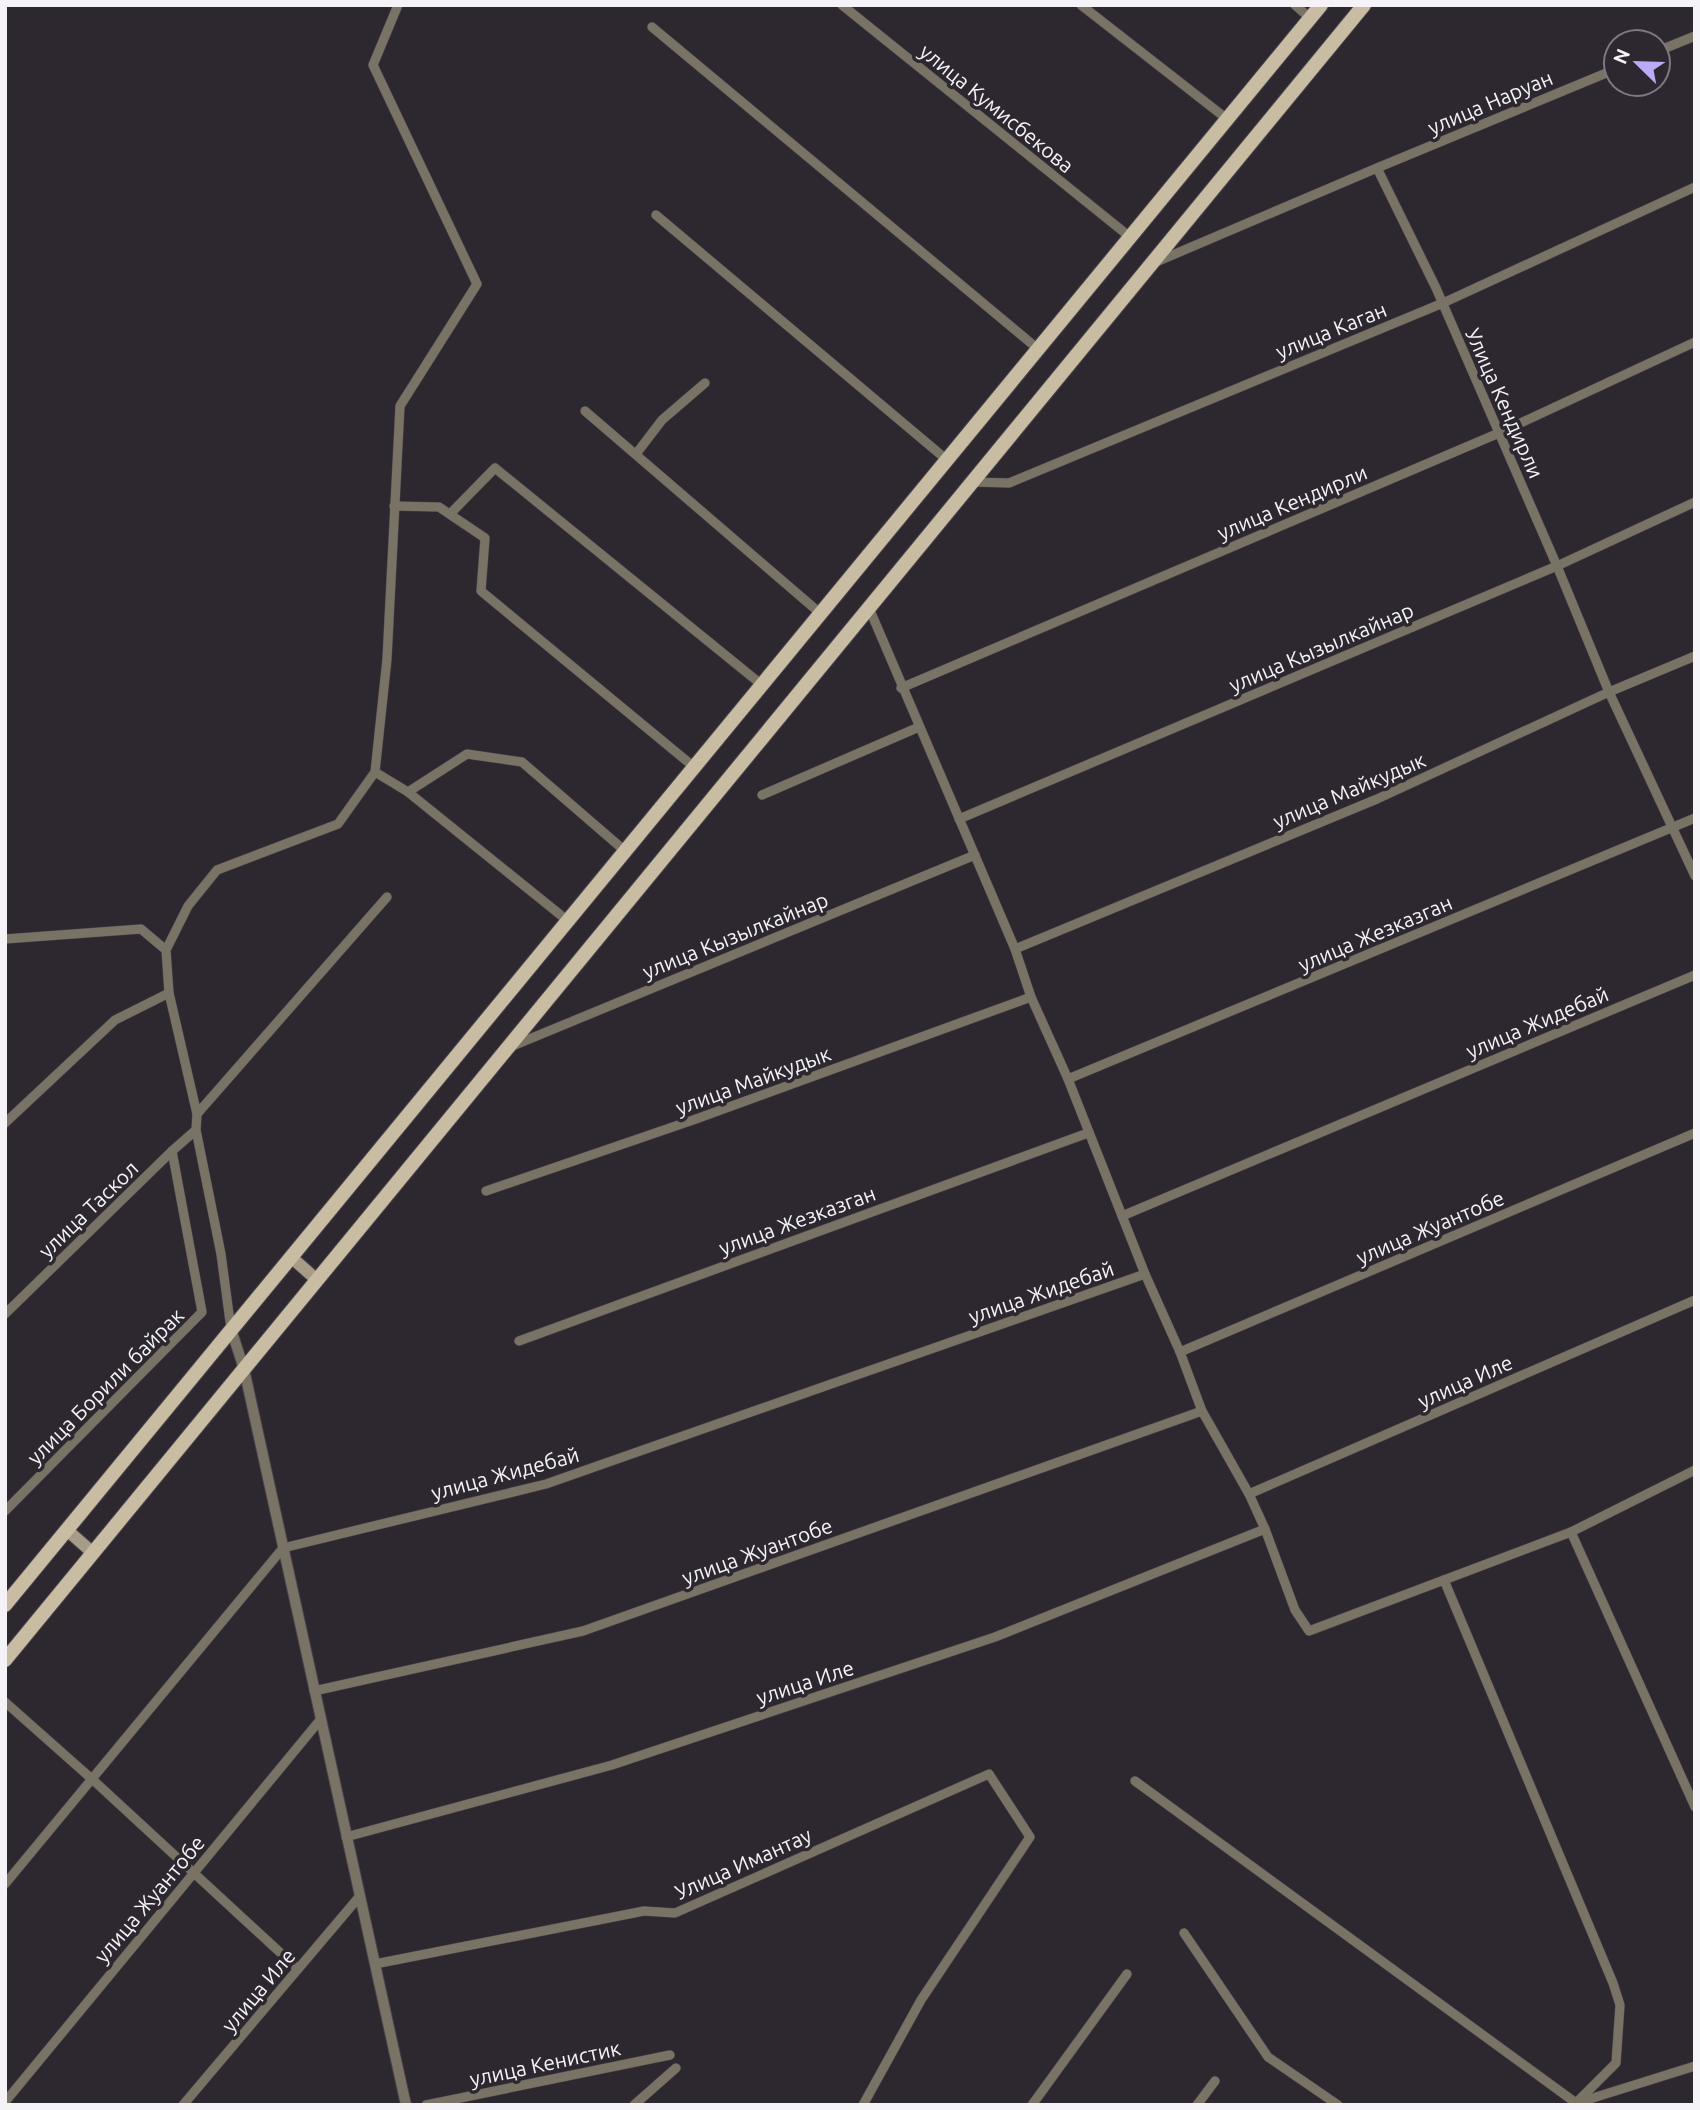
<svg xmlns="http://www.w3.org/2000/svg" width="1700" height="2110" font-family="Ubuntu,sans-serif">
  <rect width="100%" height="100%" fill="#2d2830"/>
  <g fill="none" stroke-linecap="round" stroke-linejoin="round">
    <g stroke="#49444c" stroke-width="10">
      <g id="minor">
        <path d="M842,5L1130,237"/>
        <path d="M1081,5L1227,119"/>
        <path d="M1295,5L1310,18"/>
        <path d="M652,27L1038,349"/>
        <path d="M1658,51L1695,36"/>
        <path d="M1377,168L1616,69"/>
        <path d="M656,215L947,460"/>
        <path d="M1156,262L1377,168L1436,288L1557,566L1609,692L1695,876"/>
        <path d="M585,411L821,614"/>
        <path d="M636,454L662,420L705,383"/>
        <path d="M973,482L1009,483L1443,303L1695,187"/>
        <path d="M394,506L439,507L485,538L481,591L694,767"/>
        <path d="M451,513L495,468L762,685"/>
        <path d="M869,608L1015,949L1031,997L1068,1079L1145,1274L1180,1352L1202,1411L1249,1494L1265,1529L1295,1610L1309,1631L1444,1580L1613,1983L1620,2005L1616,2063L1576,2103L1135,1781"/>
        <path d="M901,688L1499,433L1695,342"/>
        <path d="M375,772L408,792L568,921"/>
        <path d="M408,792L467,754L522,762L625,851"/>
        <path d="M762,795L919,727"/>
        <path d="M959,819L1557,566L1695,502"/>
        <path d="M5,939L141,929L166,950L169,993L197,1114L196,1130L221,1254L231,1329"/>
        <path d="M1015,949L1377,799L1609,692L1695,656"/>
        <path d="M166,950L188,906L217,870L338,824L375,772L387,659L400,406L477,284L373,65L398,5"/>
        <path d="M510,1047L975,855"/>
        <path d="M1068,1079L1695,818"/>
        <path d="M197,1114L387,897"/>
        <path d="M5,1123L115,1020L169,993"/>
        <path d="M486,1191L696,1119L1031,997"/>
        <path d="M1122,1216L1695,975"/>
        <path d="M5,1314L172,1151L196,1130"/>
        <path d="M519,1341L1088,1133"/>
        <path d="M1180,1352L1695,1133"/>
        <path d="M1249,1494L1695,1300"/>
        <path d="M5,1511L202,1312L172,1151"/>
        <path d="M1571,1532L1695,1470"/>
        <path d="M1444,1580L1571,1532L1695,1807"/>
        <path d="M314,1691L583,1631L1202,1411"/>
        <path d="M5,1702L93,1780L298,1969"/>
        <path d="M346,1837L612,1765L995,1637L1265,1529"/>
        <path d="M5,1884L283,1548L546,1484L1145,1274"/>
        <path d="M1184,1933L1268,2057L1338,2105"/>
        <path d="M375,1964L644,1911L675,1913L989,1774L1030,1837L921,2000L863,2105"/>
        <path d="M5,2102L320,1720"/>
        <path d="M1580,2102L1695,2066"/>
        <path d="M183,2105L359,1897"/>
        <path d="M426,2105L670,2055"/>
        <path d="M634,2105L676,2068"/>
        <path d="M1032,2105L1127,1974"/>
        <path d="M1197,2105L1215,2081"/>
      </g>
    </g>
    <g stroke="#49444c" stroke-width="12">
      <path id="tertiary" d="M231,1329L244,1369L406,2105"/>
    </g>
    <g stroke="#49444c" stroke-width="14">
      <g id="secondary">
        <path d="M291,1257L317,1280"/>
        <path d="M67,1530L93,1553"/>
      </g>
    </g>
    <g stroke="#49444c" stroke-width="16">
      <g id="primary">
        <path d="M5,1605L1321,5"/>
        <path d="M5,1660L1364,5"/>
      </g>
    </g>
    <use href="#minor" stroke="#797366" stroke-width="9"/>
    <use href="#tertiary" stroke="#797366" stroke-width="10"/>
    <use href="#secondary" stroke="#a69c88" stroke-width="12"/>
    <use href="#primary" stroke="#c8bca2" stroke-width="14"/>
  </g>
  <g text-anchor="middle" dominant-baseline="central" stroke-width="7" stroke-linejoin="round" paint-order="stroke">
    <g font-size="21" fill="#f6f3f8" stroke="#2d2830">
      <text transform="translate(1490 102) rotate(-23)">улица Наруан</text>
      <text transform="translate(997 108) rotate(39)">улица Кумисбекова</text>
      <text transform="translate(1331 330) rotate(-22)">улица Каган</text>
      <text transform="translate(1505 403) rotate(66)">Улица Кендирли</text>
      <text transform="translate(1292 502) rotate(-23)">улица Кендирли</text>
      <text transform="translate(1321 647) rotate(-23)">улица Кызылкайнар</text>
      <text transform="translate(1349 790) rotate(-23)">улица Майкудык</text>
      <text transform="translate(1375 933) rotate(-23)">улица Жезказган</text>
      <text transform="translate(735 935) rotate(-22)">улица Кызылкайнар</text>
      <text transform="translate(1537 1022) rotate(-23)">улица Жидебай</text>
      <text transform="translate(753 1080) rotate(-20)">улица Майкудык</text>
      <text transform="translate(88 1209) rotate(-44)">улица Таскол</text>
      <text transform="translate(797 1220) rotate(-20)">улица Жезказган</text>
      <text transform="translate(1430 1227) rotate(-23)">улица Жуантобе</text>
      <text transform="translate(1041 1292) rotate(-19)">улица Жидебай</text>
      <text transform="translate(1465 1381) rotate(-24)">улица Иле</text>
      <text transform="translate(105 1386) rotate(-45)">улица Борили байрак</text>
      <text transform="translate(505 1473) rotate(-15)">улица Жидебай</text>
      <text transform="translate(757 1551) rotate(-20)">улица Жуантобе</text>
      <text transform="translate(805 1682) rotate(-18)">улица Иле</text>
      <text transform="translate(743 1863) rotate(-24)">Улица Имантау</text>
      <text transform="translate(149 1899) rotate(-50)">улица Жуантобе</text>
      <text transform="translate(258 1990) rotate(-50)">улица Иле</text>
      <text transform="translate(545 2063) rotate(-12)">улица Кенистик</text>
    </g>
  </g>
  <rect width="1700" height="2110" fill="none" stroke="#f6f3f8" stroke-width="14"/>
  <g transform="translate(1637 63) rotate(293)"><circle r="33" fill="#2d2830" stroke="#7d7980" stroke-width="2"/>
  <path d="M0-5L12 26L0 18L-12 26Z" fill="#bbaaf6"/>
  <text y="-10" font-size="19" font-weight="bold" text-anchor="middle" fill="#f6f3f8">N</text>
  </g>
</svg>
